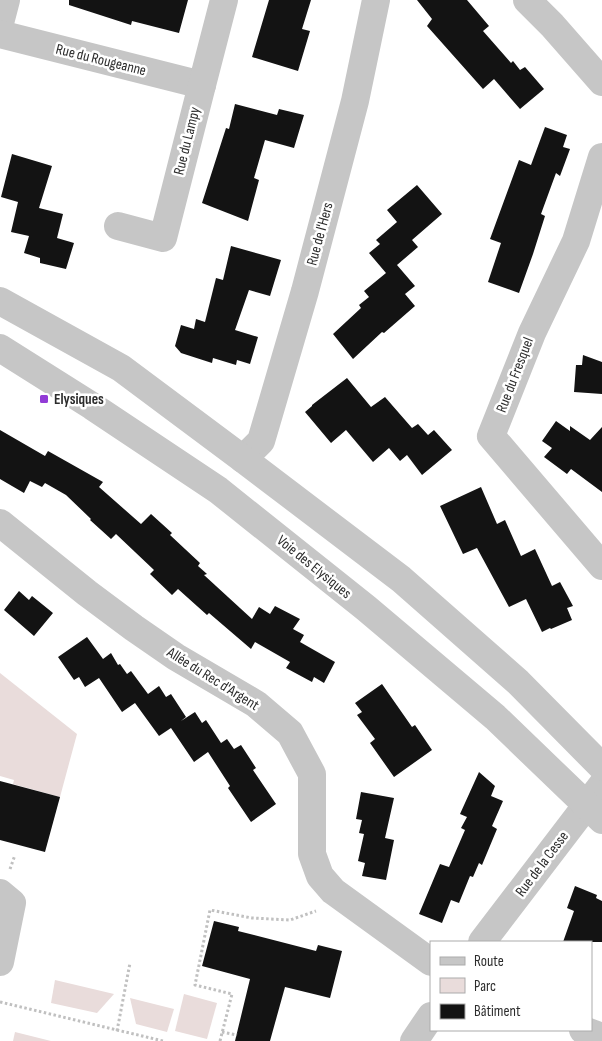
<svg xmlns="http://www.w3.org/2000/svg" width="602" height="1041" font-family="'Sofia Sans Condensed',sans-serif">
  <rect width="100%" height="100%" fill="#fff"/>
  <g fill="#e9dcdb">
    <path d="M0,673L77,734L60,797L13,784L14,780L0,776Z"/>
    <path d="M55,980L114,994L97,1013L51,1003Z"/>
    <path d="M184,994L217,1003L207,1039L175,1031Z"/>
    <path d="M130,998L174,1009L167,1032L136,1024Z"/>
    <path d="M15,1032L51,1041H13Z"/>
  </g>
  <g fill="#131313">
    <path d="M69,0H188L179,33L132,21L131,25L69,5Z"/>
    <path d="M269,0H311L302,29L310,31L298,71L252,57Z"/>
    <path d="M417,0H467L489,26L483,31L511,63L513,61L520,70L525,67L544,89L520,109L494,79L483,89L427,26L432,19Z"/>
    <path d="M235,104L277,115L279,109L304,115L294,148L265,140L254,178L259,180L248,221L202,203L226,128L229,129Z"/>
    <path d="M545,127L567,135L563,147L570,149L560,176L556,173L541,214L545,216L533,254L519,293L488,282L501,243L490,239L519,160L531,165Z"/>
    <path d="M12,154L52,166L39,208L63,214L57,238L74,243L66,269L40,263V258L24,253L29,236L11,232L18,202L1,197Z"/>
    <path d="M417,185L442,214L412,240L418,247L397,265L415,286L405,294L415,306L384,333L382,332L353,359L333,334L361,308L359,305L369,297L364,291L386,273L369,253L380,244L376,240L397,222L387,210Z"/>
    <path d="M231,246L281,260L270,296L249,290L235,330L258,337L250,364L237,360L236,365L213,358L212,363L181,353L175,346L181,325L194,329L196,319L205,322L216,278L223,280Z"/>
    <path d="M583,355L602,362V394L574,392L576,365H582Z"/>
    <path d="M347,378L371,407L385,397L412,428L418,424L428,435L434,430L452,450L422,475L407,455L400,461L389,448L373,462L346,430L331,443L305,412L312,406V405Z"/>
    <path d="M556,421L570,431V426L590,440L602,427V492L571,469L567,474L544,457L552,448L542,441Z"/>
    <path d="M0,430L45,456L48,451L103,482L99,487L141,524L151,514L172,533L170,535L200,563L198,566L207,574L204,575L252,619L259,607L270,614L275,606L300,619L293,629L304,635L300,642L335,662L324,683L314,677L312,682L286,668L290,662L255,642L251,649L209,613L207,615L178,589L172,595L150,574L154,570L116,534L111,539L90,520L91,519L66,495L45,483L42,487L30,481L24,493L0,479Z"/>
    <path d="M481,487L497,524L505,520L521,556L535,549L552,586L560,582L573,606L567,608L572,620L551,629L550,628L542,632L526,599L509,607L477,548L463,554L440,506Z"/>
    <path d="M19,591L29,600L32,596L53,613L34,636L4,610Z"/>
    <path d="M87,637L103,659L111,653L118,665L120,664L127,674L131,671L148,694L159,686L166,697L171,694L186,717L181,721L195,712L202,723L206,720L221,743L227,739L234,749L241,745L256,768L253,770L276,804L251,822L228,788L230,786L208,752L194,762L171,728L159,736L135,703L122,712L99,678L85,687L79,677L74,680L58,657Z"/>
    <path d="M382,684L412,727L415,725L432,750L394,777L370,743L375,739L357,715L362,712L355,703Z"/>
    <path d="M479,772L495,786L491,796L503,801L492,826L497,829L482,865L479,863L473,877L470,876L459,903L451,900L442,923L419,914L440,864L449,867L465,830L461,828L467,817L460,814Z"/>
    <path d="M0,781L60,797L45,852L0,840Z"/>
    <path d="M361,792L394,798L385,838L394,840L386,880L362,876L365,863L358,861L364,834L359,833L362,820L356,819Z"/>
    <path d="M575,886L597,895L596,898L602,901V942H563L574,911L567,908Z"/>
    <path d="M214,921L239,927L238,931L316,951L318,945L342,951L330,998L285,987L270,1041H235L250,979L202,966Z"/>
  </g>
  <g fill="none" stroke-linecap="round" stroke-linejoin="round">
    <g stroke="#c0c0c0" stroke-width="3" stroke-dasharray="2.5 2.5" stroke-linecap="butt">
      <path d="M10,869L15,855"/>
      <path d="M0,1002L163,1041"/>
      <path d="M117,1031L130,963"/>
      <path d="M222,1032L237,1035"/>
      <path d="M220,1041L232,994L195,985L210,910L252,918L290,920L316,911"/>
    </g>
    <g stroke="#c6c6c6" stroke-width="28">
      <path d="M527,0L552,25L602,82"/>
      <path d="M0,23L6,0"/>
      <path d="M0,34L202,85"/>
      <path d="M602,157L576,241L532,333L491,436L602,566"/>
      <path d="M118,226L163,238L202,85L224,0"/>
      <path d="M243,459L261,441L305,291L355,101L376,0"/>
      <path d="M0,523L87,593L134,628L176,657L256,704L290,733L312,774V854L320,876L333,891L431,962"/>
      <path d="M0,893L12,903L0,962"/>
      <path d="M482,942L602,785"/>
      <path d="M583,1030L602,1037"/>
      <path d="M414,1041L431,1016"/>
    </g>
    <g stroke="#c6c6c6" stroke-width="28">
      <path d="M0,301L121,368L243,459L401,579L518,682L602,767"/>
      <path d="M0,348L92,406L218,490L366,608L495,717L602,820"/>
    </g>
  </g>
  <rect fill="#923bd6" stroke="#fff" stroke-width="2" x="39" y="394" width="10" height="10" rx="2.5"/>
  <g text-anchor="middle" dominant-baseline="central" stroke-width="5" stroke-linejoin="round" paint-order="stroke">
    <g font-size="15" fill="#2c2c2c" stroke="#fff">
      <text transform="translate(101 60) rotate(14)">Rue du Rougeanne</text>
      <text transform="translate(187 141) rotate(-76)">Rue du Lampy</text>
      <text transform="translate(320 234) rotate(-75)">Rue de l'Hers</text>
      <text transform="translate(515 375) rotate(-69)">Rue du Fresquel</text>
      <text transform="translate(314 567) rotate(39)">Voie des Elysiques</text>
      <text transform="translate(213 679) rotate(32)">Allée du Rec d'Argent</text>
      <text transform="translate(542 864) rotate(-53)">Rue de la Cesse</text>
    </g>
    <g font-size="15" font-weight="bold" fill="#2c2c2c" stroke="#fff" text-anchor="start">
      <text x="54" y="399">Elysiques</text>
    </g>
  </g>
  <rect x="430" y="941" width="162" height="90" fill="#ffffff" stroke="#ababab"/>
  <rect x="440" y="957" width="25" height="8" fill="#c6c6c6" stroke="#ababab"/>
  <text x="474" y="966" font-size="15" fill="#2c2c2c">Route</text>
  <rect x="440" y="978" width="25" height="15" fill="#e9dcdb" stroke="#ababab"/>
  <text x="474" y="991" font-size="15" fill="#2c2c2c">Parc</text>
  <rect x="440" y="1004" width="25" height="15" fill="#131313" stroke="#ababab"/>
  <text x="474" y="1016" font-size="15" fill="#2c2c2c">Bâtiment</text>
</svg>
